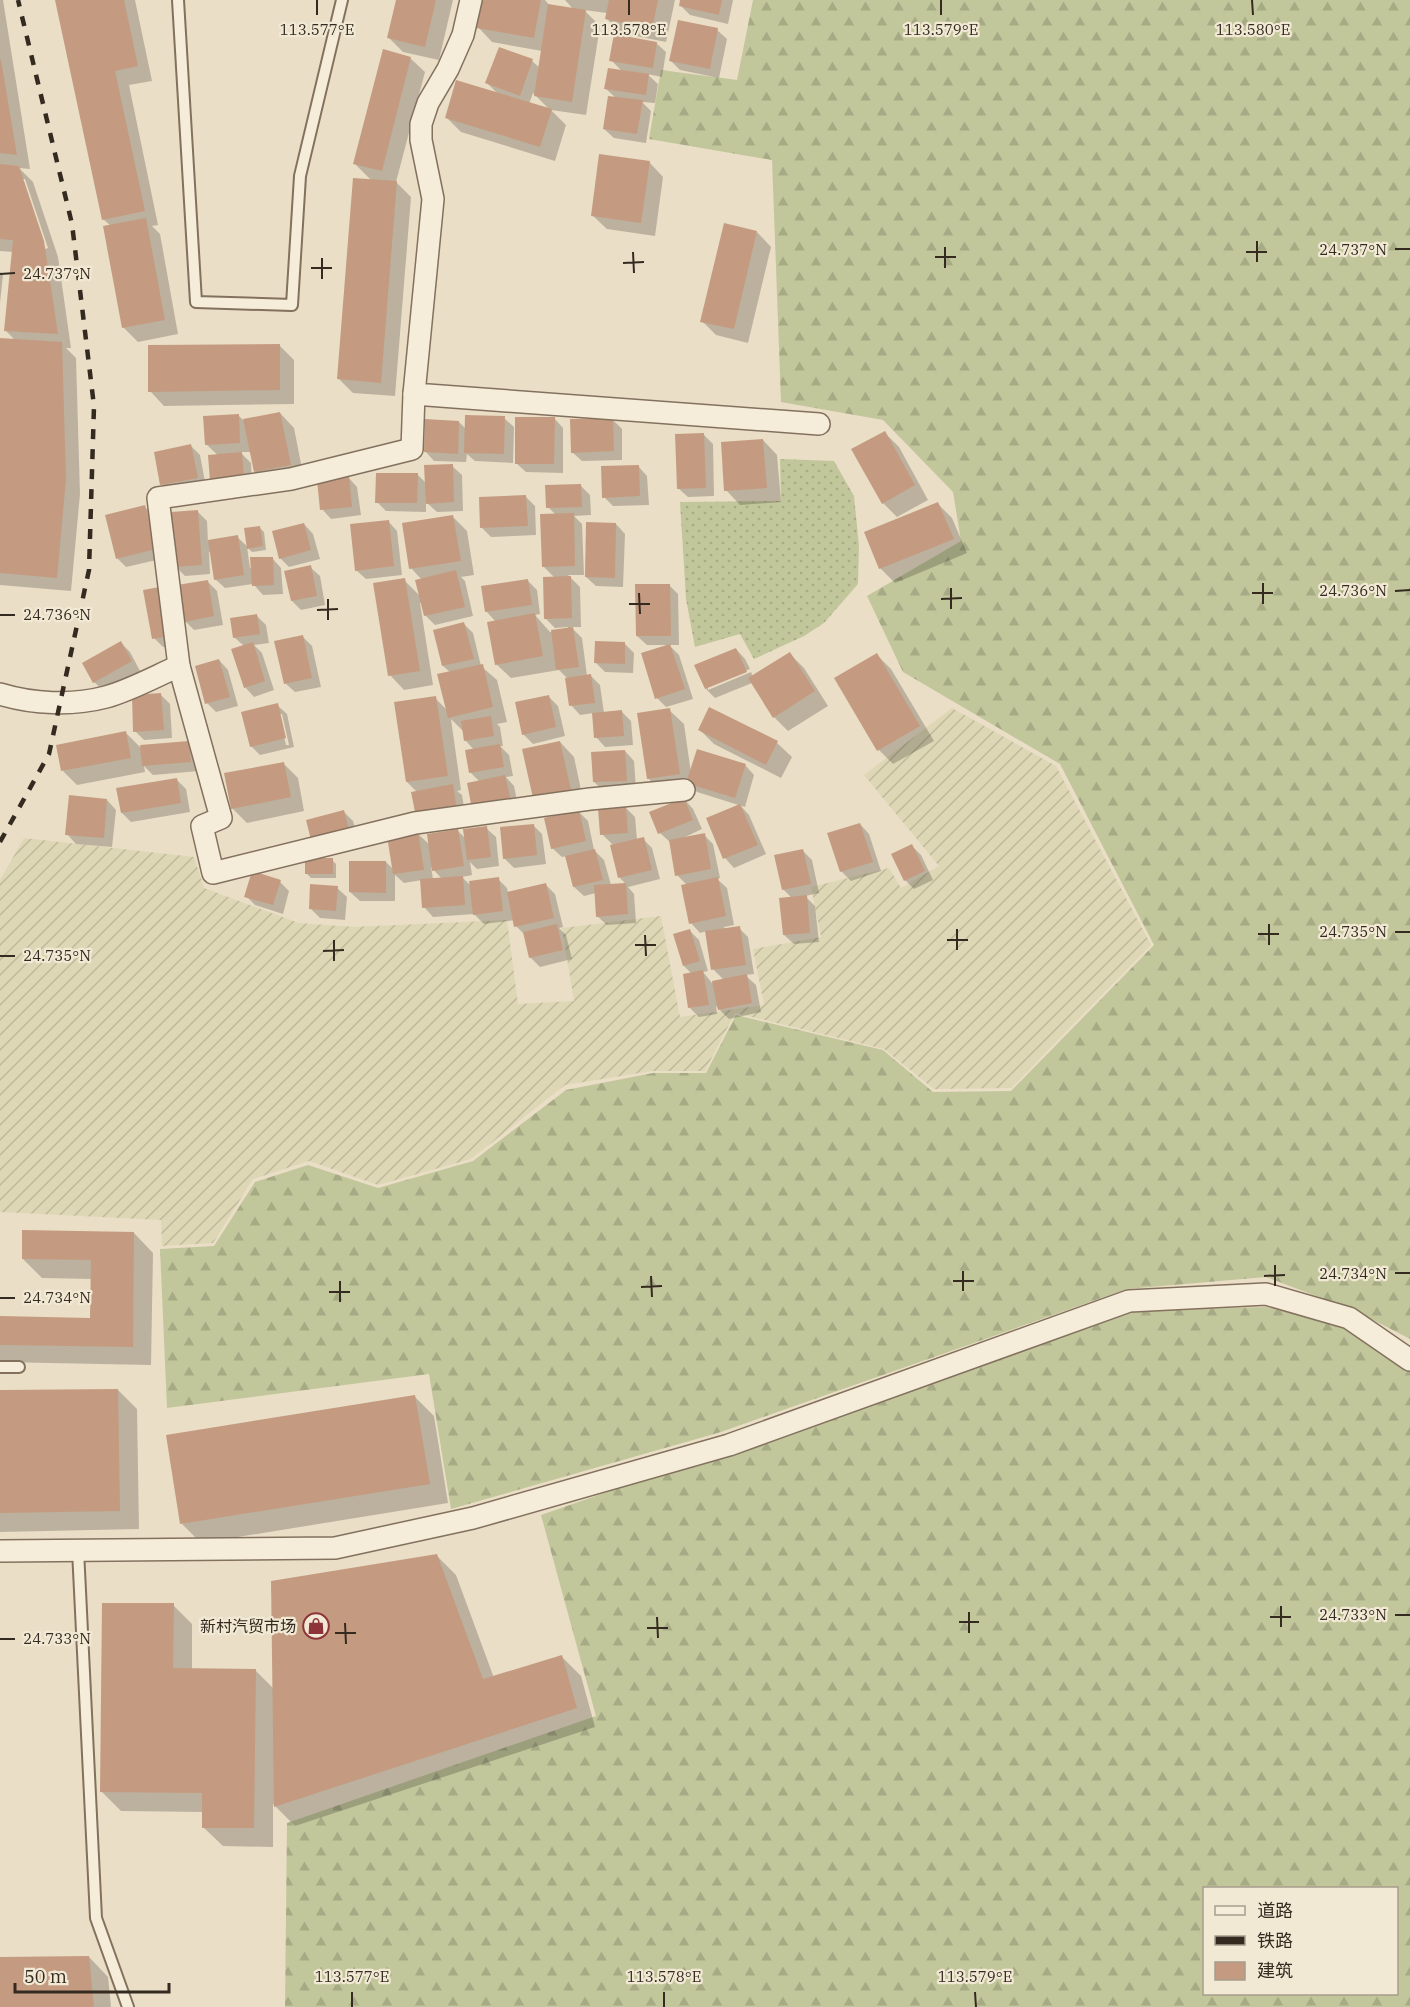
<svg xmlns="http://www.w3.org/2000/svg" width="1410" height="2007" font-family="'IBM Plex Serif','Noto Sans SC',serif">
  <defs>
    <pattern id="farmland-furrows" width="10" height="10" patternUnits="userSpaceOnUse" patternTransform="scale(1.5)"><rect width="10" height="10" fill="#ded7b5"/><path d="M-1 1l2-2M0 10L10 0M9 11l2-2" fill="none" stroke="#bfb99b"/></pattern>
    <pattern id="forest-firs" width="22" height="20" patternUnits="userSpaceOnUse" patternTransform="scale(1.5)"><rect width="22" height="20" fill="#c2c79b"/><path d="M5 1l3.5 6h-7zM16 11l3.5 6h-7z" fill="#a7ab85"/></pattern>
    <pattern id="garden-dots" width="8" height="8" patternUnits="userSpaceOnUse" patternTransform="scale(1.5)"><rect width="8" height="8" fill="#c2c79b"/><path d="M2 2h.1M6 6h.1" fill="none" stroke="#a7ab85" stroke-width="1.8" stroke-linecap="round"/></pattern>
  </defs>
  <rect width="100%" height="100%" fill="#eadec6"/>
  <path fill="url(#farmland-furrows)" d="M952,708L1056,766L1151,945L1011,1088L934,1089L884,1049L735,1013L705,1071H652L565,1085L471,1159L378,1185L309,1161L253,1179L213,1243L162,1246L161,1220L0,1212V880L24,838L194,857L204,888L299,923L354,927L507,920L518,1004L574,1001L562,928L661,916L680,1017L764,1005L753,949L821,937L811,887L889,868L901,888L939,866L864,775Z"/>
  <g fill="url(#forest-firs)" fill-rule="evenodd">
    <path d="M753,0H1410V1339L1358,1312L1266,1277L1127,1289L721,1432L451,1509L429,1374L167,1408L160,1249L214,1246L255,1182L308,1165L378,1188L473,1161L566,1090L653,1073H706L736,1015L883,1050L933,1092L1011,1091L1154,945L1060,764L903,672L867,596L961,541L953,492L883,420L781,402L772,160L649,139L661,70L737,80Z"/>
    <path d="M1266,1307L1350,1328L1410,1370V2007H285L287,1823L596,1716L541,1515L1128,1311ZM1204,1888H1396V1994H1204Z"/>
  </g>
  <path fill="url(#garden-dots)" d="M780,459L834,461L854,496L859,546L858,584L824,623L804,636L754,659L740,634L695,647L686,599L680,502L781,501Z"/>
  <g fill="#0003" fill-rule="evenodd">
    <path d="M0,0H3L30,169L19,168L33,182L58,257L71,348H66L76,358L80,494L71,591L0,585V339L15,340L5,330L13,252L0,251ZM22,179H25L48,248L45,249Z"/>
    <path d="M57,0H135L152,81L129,85L158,225L152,226L160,234L178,334L138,342L123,327L111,226L103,219Z"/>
    <path d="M398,0H453L439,60L403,52L389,38Z"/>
    <path d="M483,0H545L550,6L574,10L565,0H675L666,42L621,33L606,18L607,13L584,10L600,26L586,115L551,110L566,125L555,161L461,132L447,118L499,95L487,83L500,48L532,61L540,68L542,51L492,42L478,27ZM533,93L550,110L529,104Z"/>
    <path d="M682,0H733L728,24L690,15L681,6Z"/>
    <path d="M717,30L727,39L719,78L680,70L671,61Z"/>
    <path d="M656,43L666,52L662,77L647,74L658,84L655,103L642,102L651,111L646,143L614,138L604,129L616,98L606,89L622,71L611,60Z"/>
    <path d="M410,58L425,72L396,182L411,197L395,396L353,393L339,379L372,181L354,163Z"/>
    <path d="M649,162L663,177L655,236L607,229L592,215Z"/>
    <path d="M757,232L771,247L748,343L716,335L702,321Z"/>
    <path d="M0,272L3,275L0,303Z"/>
    <path d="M279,345L294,360V404L164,406L150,391Z"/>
    <path d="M280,413L294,428L304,479L270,486L256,472L252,452H240L251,463L252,488L206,444L239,416L243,420Z"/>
    <path d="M504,418L514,427L513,463L475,461L467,454L466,462L434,461L425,451L459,422L466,429Z"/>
    <path d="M554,418L563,428V473L526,472L516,463Z"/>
    <path d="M612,419L622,429V460L582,461L572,452Z"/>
    <path d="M885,433L899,447L928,500L897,517L883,503Z"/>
    <path d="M703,434L713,444L714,496L688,497L678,488Z"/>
    <path d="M763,440L777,455L781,502L740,505L726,490Z"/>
    <path d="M191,446L200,455L206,487L171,494L162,485Z"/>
    <path d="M452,466L462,475L463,511L437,512L426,502V512L386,511L377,502L417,474L427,484Z"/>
    <path d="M638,466L647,476L649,505L613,506L604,497Z"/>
    <path d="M348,477L357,487L361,515L331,519L322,509Z"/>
    <path d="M581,486L590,495L591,515L574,516L582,524L584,575H568L580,587L581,627H571L582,638L587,676H591L600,685L604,713L622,712L631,721L633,745L605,747L596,737L594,713L580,715L571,705L567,678L559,670L511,678L496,664V622L486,611L527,580L537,590L540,614L535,615L550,632L568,629V627L555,628L545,618L555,578L543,566L556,515L548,507Z"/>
    <path d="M526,497L535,506L536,535L491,537L482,528Z"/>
    <path d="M938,504L952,518L967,553L895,583L880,568Z"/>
    <path d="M145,507L154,516L165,558L126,567L117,558Z"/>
    <path d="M197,511L207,521L208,542L237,537L248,547L259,527L264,532L266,550L252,552L247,547L250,568L272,558L281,568L283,594L263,595L253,584L225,588L215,579L211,551L209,552L210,574L185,576L176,567Z"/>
    <path d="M453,517L467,531L474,575L461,577L465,581L473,616L435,625L425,615L422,603H420L433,685L404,690L390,675L404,580L421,597L422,580L411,568Z"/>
    <path d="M388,521L397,531L402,575L366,579L356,570Z"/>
    <path d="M304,524L313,534L320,559L289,567L280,558Z"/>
    <path d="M616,524L625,534L623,587L596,586L586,577Z"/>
    <path d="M310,567L320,576L325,605L301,610L292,601Z"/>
    <path d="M207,581L217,591L223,625L194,630L185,621Z"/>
    <path d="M669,585L678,594L679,645H647L637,636Z"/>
    <path d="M145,592L182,644L163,647L154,638Z"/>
    <path d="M257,616L266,625L269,643L254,645L262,653L274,690L254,697L245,687L244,646L234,637Z"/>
    <path d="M464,624L473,633L481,666L497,680L507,722L497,724L500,727L503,746H500L509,755L513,776L506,777L514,786L519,810L480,782L470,772L474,750L466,741L464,732L451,719L461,790L457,791L462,795L466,819L417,792L407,782L435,698L447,710L451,673L443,666Z"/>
    <path d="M302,636L312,646L321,687L295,692L285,683Z"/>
    <path d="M121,643L130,652L140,671L104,691L94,682Z"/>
    <path d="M624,643L634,653L633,673L605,672L596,663Z"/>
    <path d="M670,646L679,655L693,699L666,707L657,698Z"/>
    <path d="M736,649L745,659L750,669L708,686V690L751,672L753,677L790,654L804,668L828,706L788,731L774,717L752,683L715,698L706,689Z"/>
    <path d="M877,655L891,669L934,741L893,764L879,750Z"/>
    <path d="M219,660L228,670L238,706L216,712L207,703Z"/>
    <path d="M161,695L170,704L172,738L144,740L135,731Z"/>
    <path d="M548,696L558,706L565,736L533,744L523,734Z"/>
    <path d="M277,705L287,714L294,747L260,755L251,746ZM279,714H282L289,745H286Z"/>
    <path d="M710,709L777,743L792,757L781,778L714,744L700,730Z"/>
    <path d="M669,710L684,724L691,773L745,765L754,775L745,807L697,792L693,788L662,793L648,778Z"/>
    <path d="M126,733L142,749L189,743L198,752L199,771L153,775L144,766L145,772L77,785L63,771Z"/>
    <path d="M560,742L574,757L584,804L534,797Z"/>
    <path d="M625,751L634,761L636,789L604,791L594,782Z"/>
    <path d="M283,763L298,778L304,811L247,823L232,808Z"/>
    <path d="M176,779L186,789L190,812L131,822L122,813Z"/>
    <path d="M684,799L693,809L702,829L681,839L704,835L713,844L720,878L717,879L727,888L734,925L724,927L725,930L739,928L748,937L754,974L745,975L756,985L761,1012L729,1019L716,1006L717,1014L699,1017L690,1008L692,974L684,966L690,931L699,940L708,971L703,972L712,983L724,980L713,969L707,931L700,933L691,923L687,885L677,875L670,842L660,833Z"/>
    <path d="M107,800L116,810L112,847L76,844L67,834Z"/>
    <path d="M740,805L749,815L766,854L734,868L725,858Z"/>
    <path d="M626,808L635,817L637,840L643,839L652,848L660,879L628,887L634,894L636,923L607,925L597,916L596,893L584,896L574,887L567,856L562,857L552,848L578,811L588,821L594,850L604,860L611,885L626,884L619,877L614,846L602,834Z"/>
    <path d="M344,812L353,821L358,839L322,848Z"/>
    <path d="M860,824L869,834L881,871L851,881L842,872L829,834Z"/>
    <path d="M533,825L542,834L546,864L514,868L504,858Z"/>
    <path d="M486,828L496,837L499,866L477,869L470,862L472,875L462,877L471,886L498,879L507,888L508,893L546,885L555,894L563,927L559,928L566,935L572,959L540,967L530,957L525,935L516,926L515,920L484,924L474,914L433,917L424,907L422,880L404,883L395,875V901H360L350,892L386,862L394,870L417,833L430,845L458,831L465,838ZM431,867L442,879H433Z"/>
    <path d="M912,846L921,855L933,880L914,889L905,880Z"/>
    <path d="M803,851L812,860L819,893L805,896L815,906L819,942L794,944L784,935L792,898L783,889Z"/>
    <path d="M332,860L336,864V878H311L306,873Z"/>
    <path d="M280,882L289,891L283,914L255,905L246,896Z"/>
    <path d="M337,888L347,897L345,920L320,918L310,908Z"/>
    <path d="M134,1233L153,1253L151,1365L0,1362V1318L92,1319V1279L42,1278L23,1259Z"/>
    <path d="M118,1390L137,1409L139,1529L0,1532V1392Z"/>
    <path d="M415,1397L434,1416L448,1503L201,1543L182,1524Z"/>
    <path d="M437,1556L456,1575L494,1678L562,1657L581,1676L595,1727L295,1826L273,1804V1847L223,1846L203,1827L204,1812L121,1811L102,1792L173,1605L192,1624V1670H255L274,1689Z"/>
    <path d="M89,1957L108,1977L111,2007H0V1959Z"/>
  </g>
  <g fill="#c49b80">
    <path d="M55,0H124L138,66L115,71L145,211L102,220Z"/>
    <path d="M396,0H436L425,47L387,38Z"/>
    <path d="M481,0H541L534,38L476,28Z"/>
    <path d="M609,0H658L652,29L605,19Z"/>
    <path d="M680,0H722L719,15L679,6Z"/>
    <path d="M548,4L586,10L572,102L534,96Z"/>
    <path d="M678,20L718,28L710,69L669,61Z"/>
    <path d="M614,34L657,42L653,68L609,61Z"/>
    <path d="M499,47L533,59L520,96L485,83Z"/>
    <path d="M383,49L411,57L382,171L353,164Z"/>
    <path d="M0,60H1L17,155L0,153Z"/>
    <path d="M608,68L649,74L646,95L604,89Z"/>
    <path d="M456,80L552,109L540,147L445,118Z"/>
    <path d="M608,96L643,100L637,134L603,129Z"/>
    <path d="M599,154L650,161L641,223L591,216Z"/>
    <path d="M0,164L19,166L44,241L58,334L4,331L13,240L0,239Z"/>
    <path d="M353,178L397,181L381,383L337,379Z"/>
    <path d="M146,218L165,320L122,328L103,226Z"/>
    <path d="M724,223L757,231L734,329L700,322Z"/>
    <path d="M0,338L62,342L66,479L57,578L0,573Z"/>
    <path d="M280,344V390L148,392V345Z"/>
    <path d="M280,412L291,465L254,472L243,419Z"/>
    <path d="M239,414L240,443L205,445L203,416Z"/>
    <path d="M465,415L505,416L504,454L464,453Z"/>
    <path d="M515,417H555L554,464H515Z"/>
    <path d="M613,418L614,451L571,453L570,419Z"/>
    <path d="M425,419L459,421L458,454L424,452Z"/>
    <path d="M885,431L915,485L882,504L851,449Z"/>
    <path d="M704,433L706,488L677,489L675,434Z"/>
    <path d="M763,439L767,488L724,491L721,442Z"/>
    <path d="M191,444L198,478L160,485L154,452Z"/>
    <path d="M242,452L244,479L210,481L208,455Z"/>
    <path d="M453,464L454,502L426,504L424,465Z"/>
    <path d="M639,465L640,496L602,498L601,466Z"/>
    <path d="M376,473H418L417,503H375Z"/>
    <path d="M349,476L352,507L320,510L317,480Z"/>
    <path d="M581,484L582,507L546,508L545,485Z"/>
    <path d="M526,495L528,526L480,528L479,497Z"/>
    <path d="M938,502L954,539L879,569L864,532Z"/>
    <path d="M145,505L156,549L116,559L105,515Z"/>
    <path d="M198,510L202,565L175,567L171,512Z"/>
    <path d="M574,513L575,566L542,567L540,514Z"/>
    <path d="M453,515L461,561L409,569L402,523Z"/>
    <path d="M389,520L394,566L355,571L350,524Z"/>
    <path d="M586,522L616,523L615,578L585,577Z"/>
    <path d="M304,523L311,550L279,559L272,531Z"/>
    <path d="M260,526L263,546L247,549L244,528Z"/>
    <path d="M238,535L244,575L214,580L208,540Z"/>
    <path d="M250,557H273L274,585L252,586Z"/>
    <path d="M311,565L317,596L291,601L284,571Z"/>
    <path d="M456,570L465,607L424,616L415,580Z"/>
    <path d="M571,576L572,618L544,619L543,577Z"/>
    <path d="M405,578L420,671L388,676L373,583Z"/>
    <path d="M528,579L532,605L485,612L481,586Z"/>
    <path d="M208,580L214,616L184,622L177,585Z"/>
    <path d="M635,584H670L671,636H636Z"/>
    <path d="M165,586L174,635L152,639L143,590Z"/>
    <path d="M535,613L543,656L495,665L487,622Z"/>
    <path d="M257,614L260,634L233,638L230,618Z"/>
    <path d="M464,622L474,659L442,666L433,630Z"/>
    <path d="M573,627L579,667L556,670L551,630Z"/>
    <path d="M303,635L312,678L284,684L274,641Z"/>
    <path d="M121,641L132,661L93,683L82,663Z"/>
    <path d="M595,641L625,642V664L594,663Z"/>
    <path d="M253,642L265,681L244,688L231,649Z"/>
    <path d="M670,644L685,689L655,699L641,653Z"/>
    <path d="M736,648L747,672L705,689L694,665Z"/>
    <path d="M790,652L815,691L773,718L748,678Z"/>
    <path d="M877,653L920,726L877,751L834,678Z"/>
    <path d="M219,659L230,697L205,704L195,666Z"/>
    <path d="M483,664L493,707L448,718L437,674Z"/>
    <path d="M591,674L595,703L569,706L565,678Z"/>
    <path d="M161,693L164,730L133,732L132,695Z"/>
    <path d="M549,695L556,727L522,735L515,702Z"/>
    <path d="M436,696L448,776L406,782L394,702Z"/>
    <path d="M278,703L286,738L250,747L241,712Z"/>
    <path d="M709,707L778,741L766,765L698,730Z"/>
    <path d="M670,708L680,774L647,779L637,713Z"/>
    <path d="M622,710L624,736L594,738L592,713Z"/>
    <path d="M491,716L494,736L464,741L461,721Z"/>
    <path d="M126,731L131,758L61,771L56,745Z"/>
    <path d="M189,741L191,762L142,766L140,745Z"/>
    <path d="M560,741L571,790L533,798L522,749Z"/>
    <path d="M500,744L504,767L469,773L465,750Z"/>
    <path d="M697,749L746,764L735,798L686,783Z"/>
    <path d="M625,750L627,781L593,782L591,752Z"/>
    <path d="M284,762L291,797L231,809L224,773Z"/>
    <path d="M505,775L511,801L472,809L467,783Z"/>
    <path d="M177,778L181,803L121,813L116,788Z"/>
    <path d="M453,784L457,810L416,817L411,792Z"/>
    <path d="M69,795L107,799L104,838L65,835Z"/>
    <path d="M684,798L693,820L658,834L649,812Z"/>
    <path d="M740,804L758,845L723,859L706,818Z"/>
    <path d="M626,806L628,833L600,835L598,808Z"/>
    <path d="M344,810L349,830L311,840L306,820Z"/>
    <path d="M579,810L586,841L551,849L544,818Z"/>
    <path d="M860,823L873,862L840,872L827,833Z"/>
    <path d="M534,824L537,855L503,859L500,827Z"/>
    <path d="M487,826L491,857L467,860L463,829Z"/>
    <path d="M458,829L464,866L432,871L427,834Z"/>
    <path d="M418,831L424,870L393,874L387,836Z"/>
    <path d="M705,833L711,869L675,876L669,840Z"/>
    <path d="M644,837L652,870L618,878L610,845Z"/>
    <path d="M912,844L925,871L904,881L891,854Z"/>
    <path d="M595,849L603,880L573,887L565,856Z"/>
    <path d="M803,849L811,884L782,890L774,855Z"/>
    <rect x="305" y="858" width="28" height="16"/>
    <path d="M349,861H386V893L349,892Z"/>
    <path d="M252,871L281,880L273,905L244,897Z"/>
    <path d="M463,876L465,905L422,908L420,879Z"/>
    <path d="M499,877L503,911L473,915L469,881Z"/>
    <path d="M718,877L726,916L689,924L681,885Z"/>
    <path d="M546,883L554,918L514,927L507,892Z"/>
    <path d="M626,883L628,914L596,917L594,885Z"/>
    <path d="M310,884L338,886L336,911L309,909Z"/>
    <path d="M807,895L810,933L783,935L779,898Z"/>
    <path d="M557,924L563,950L529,958L523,932Z"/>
    <path d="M740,926L746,965L711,970L705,931Z"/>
    <path d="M690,929L700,961L683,966L673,934Z"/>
    <path d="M703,970L709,1005L688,1008L683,974Z"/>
    <path d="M747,974L752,1003L718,1010L712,981Z"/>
    <path d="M22,1230L134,1232L133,1347L0,1345V1316L90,1318L91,1260L22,1259Z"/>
    <path d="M118,1389L120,1511L0,1513V1390Z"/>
    <path d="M415,1395L430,1484L180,1524L166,1435Z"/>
    <path d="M437,1554L483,1679L562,1655L577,1708L274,1807L271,1581Z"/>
    <path d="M102,1603H174L173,1668L256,1669L254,1828H202V1793L100,1792Z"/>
    <path d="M89,1956L94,2007H0V1957Z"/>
  </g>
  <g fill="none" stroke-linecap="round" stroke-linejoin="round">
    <g stroke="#83715e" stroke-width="14">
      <g id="lane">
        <path d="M178,0L196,302L292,305L300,176L342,0"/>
        <path d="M0,1367H19"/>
        <path d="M78,1550L96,1918L128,2007"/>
      </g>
    </g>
    <g stroke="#83715e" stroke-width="24">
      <g id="street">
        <path d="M471,0L463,35L448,69L428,103L421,124V140L433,199L414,394L819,424"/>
        <path d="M414,394L412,449L291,479L158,498L179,666L221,818L202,826L213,873L415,823L590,799L684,790"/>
        <path d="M0,694C33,704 72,706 106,697C131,690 156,676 179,666"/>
        <path d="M0,1551L335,1548L473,1518L729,1445L1129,1301L1266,1294L1349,1318L1410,1360"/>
      </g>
    </g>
    <use href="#lane" stroke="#f5ecd9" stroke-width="10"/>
    <use href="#street" stroke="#f5ecd9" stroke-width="21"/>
    <path stroke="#352a20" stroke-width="4.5" stroke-dasharray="10 10" stroke-linecap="butt" d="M0,842L49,754L89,570L94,406L72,224L18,0"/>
  </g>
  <path fill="none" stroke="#352a20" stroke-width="2" d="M317,0V15M629,0V15M941,0V15M1252,0L1253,15M1257,241V262M945,247V268M1395,249H1410M633,252L634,273M1246,252H1267M935,257H956M322,258V279M623,263L644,262M311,268H332M0,274L15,273M1263,583V604M951,588V609M1395,591L1410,590M639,593L640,614M1252,593H1273M328,599V620M941,599L962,598M629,604H650M317,610L338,609M0,615H15M1269,924V945M957,929V950M1395,932H1410M1258,934H1279M645,935L646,956M334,940V961M947,940H968M635,945H656M323,951L344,950M0,956H15M1275,1265V1286M963,1271V1291M1395,1273H1410M651,1276L652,1297M1264,1276L1285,1275M340,1281V1302M953,1281H974M641,1287L662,1286M329,1292H350M0,1298H15M1281,1606V1627M969,1612V1633M1395,1615H1410M657,1617L658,1638M1270,1617H1291M959,1622H979M345,1623L346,1644M647,1628H668M335,1633H356M0,1639H15M352,1992V2007M664,1992V2007M975,1992L976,2007"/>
  <defs>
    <g id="shop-ring" transform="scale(1.35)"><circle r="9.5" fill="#f2e9d5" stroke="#8c3437" stroke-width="1.5"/><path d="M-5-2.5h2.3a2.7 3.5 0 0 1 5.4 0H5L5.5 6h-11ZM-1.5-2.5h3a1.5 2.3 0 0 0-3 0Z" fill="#8c3437"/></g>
  </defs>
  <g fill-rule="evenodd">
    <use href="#shop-ring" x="316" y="1626"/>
  </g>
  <g text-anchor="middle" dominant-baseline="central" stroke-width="4.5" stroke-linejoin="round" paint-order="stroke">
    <g font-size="16" fill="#352a20" stroke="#f2e9d5" text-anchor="end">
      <text x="296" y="1626">新村汽贸市场</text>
    </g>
  </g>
  <g font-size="15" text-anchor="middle" fill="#352a20" stroke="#f2e9d5" stroke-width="4.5" stroke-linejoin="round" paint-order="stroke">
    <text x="317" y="35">113.577°E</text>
    <text x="629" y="35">113.578°E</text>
    <text x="941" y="35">113.579°E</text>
    <text x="1253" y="35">113.580°E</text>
    <text x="1353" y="255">24.737°N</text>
    <text x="57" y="279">24.737°N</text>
    <text x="1353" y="596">24.736°N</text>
    <text x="57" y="620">24.736°N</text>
    <text x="1353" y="937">24.735°N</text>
    <text x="57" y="961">24.735°N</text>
    <text x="1353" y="1279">24.734°N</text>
    <text x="57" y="1303">24.734°N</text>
    <text x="1353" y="1620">24.733°N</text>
    <text x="57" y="1644">24.733°N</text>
    <text x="352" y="1982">113.577°E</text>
    <text x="664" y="1982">113.578°E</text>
    <text x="975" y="1982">113.579°E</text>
  </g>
  <rect x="1203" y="1887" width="195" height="108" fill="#f2e9d5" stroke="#a69d8d" stroke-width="1.5"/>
  <rect x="1215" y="1906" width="30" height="9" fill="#f5ecd9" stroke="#a69d8d" stroke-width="1.5"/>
  <text x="1257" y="1917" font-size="18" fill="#352a20">道路</text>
  <rect x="1215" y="1936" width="30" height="9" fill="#352a20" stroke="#a69d8d" stroke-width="1.5"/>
  <text x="1257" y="1947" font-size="18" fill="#352a20">铁路</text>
  <rect x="1215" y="1962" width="30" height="18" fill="#c49b80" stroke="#a69d8d" stroke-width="1.5"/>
  <text x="1257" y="1977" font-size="18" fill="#352a20">建筑</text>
  <path d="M15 1983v9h154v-9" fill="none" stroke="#352a20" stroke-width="3"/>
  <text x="24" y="1983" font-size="18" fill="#352a20" stroke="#f2e9d5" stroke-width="4.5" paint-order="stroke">50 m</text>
</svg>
